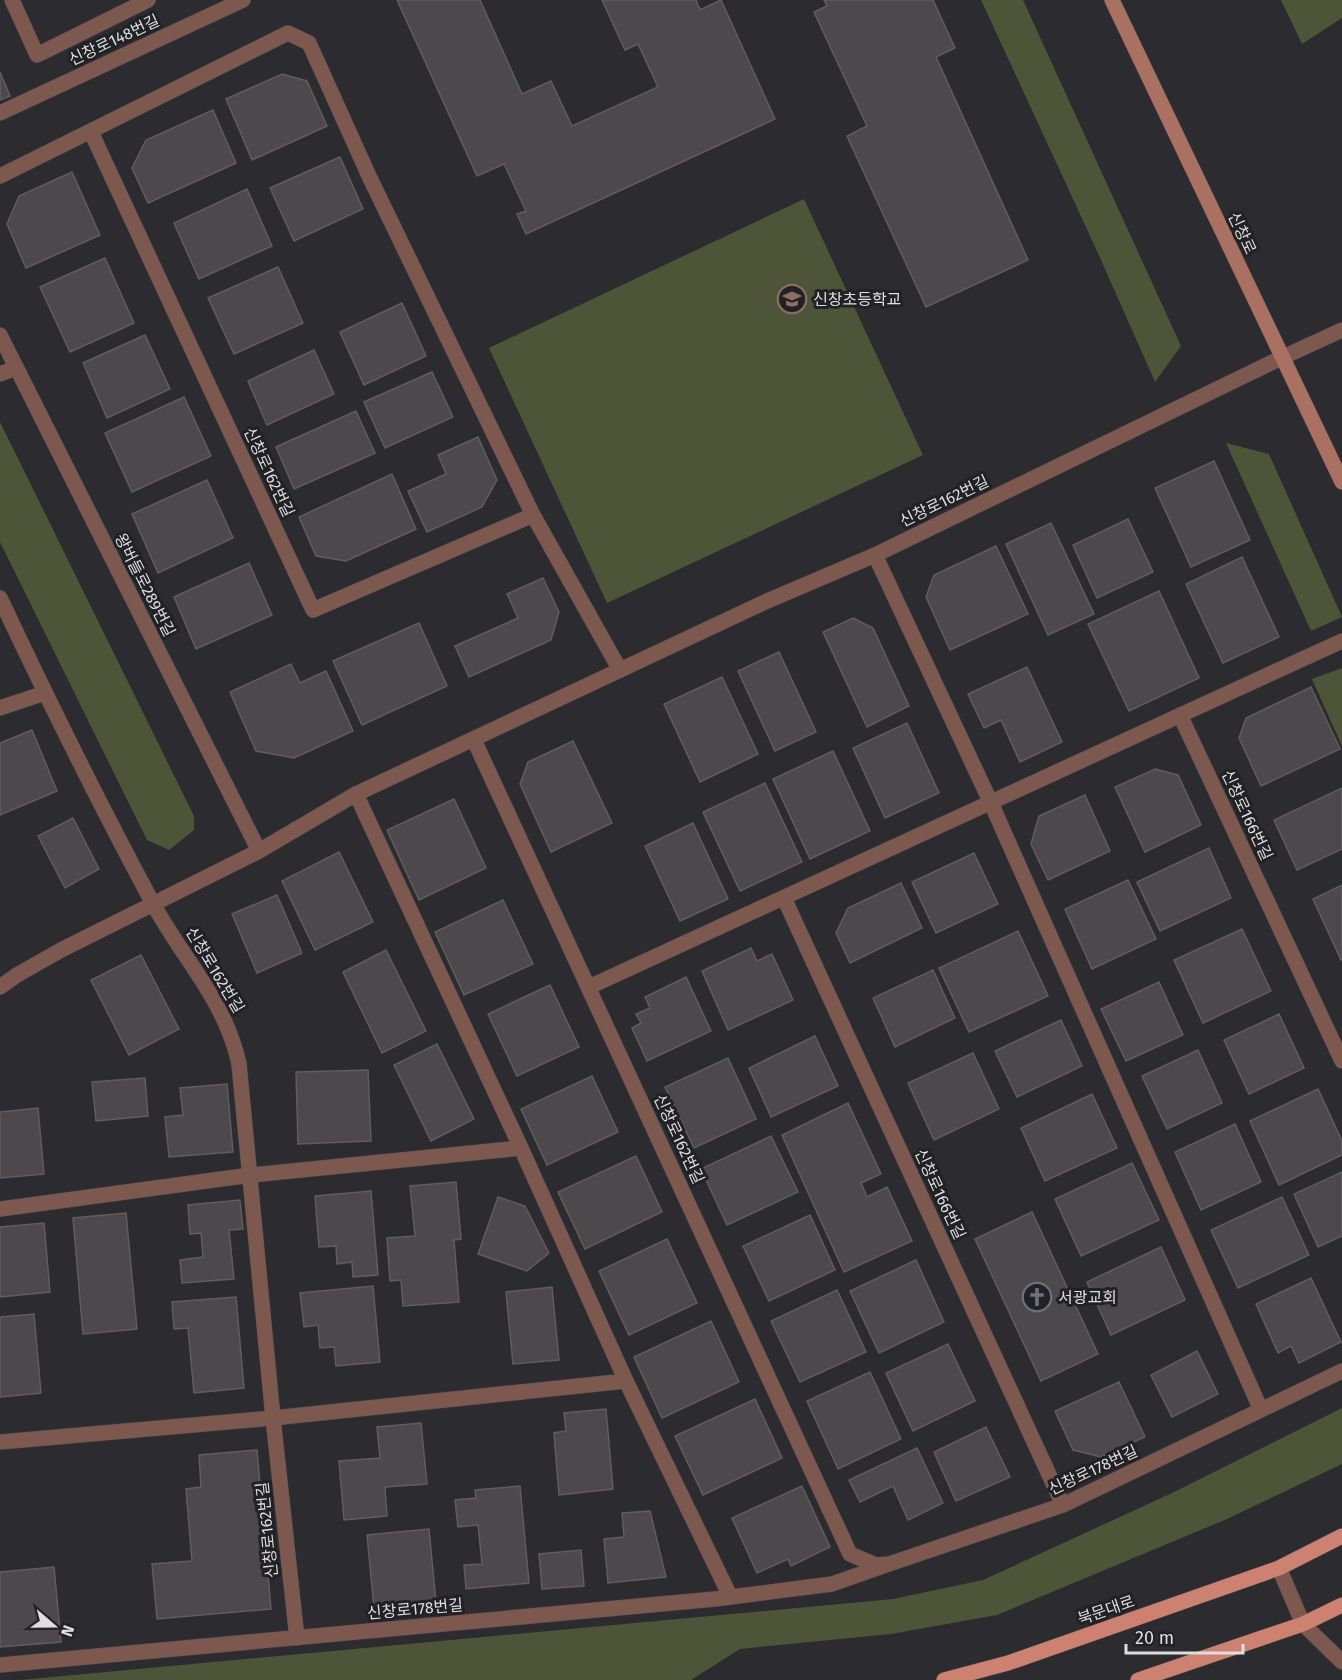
<svg xmlns="http://www.w3.org/2000/svg" width="1342" height="1680" font-family="'Fira Sans','Noto Sans KR',sans-serif">
  <rect width="100%" height="100%" fill="#2c2b2f"/>
  <g fill="#4d5437">
    <path d="M981,0H1023L1181,346L1155,382L1097,251Z"/>
    <path d="M1281,0H1342V18L1302,44Z"/>
    <path d="M804,199L923,455L607,603L489,348Z"/>
    <path d="M0,422L194,816V830L169,850L147,840L0,542Z"/>
    <path d="M1226,443L1269,454L1342,617L1311,631Z"/>
    <path d="M1342,668V746L1312,679Z"/>
    <path d="M1342,1408V1464L1227,1519L997,1615L891,1634L740,1649L691,1680H20L893,1599L983,1580L1172,1493Z"/>
  </g>
  <g fill="#4d484b" stroke="#615c5e" stroke-width="1.5">
    <path d="M397,0H480L522,94L551,81L572,126L658,87L638,44L625,50L602,0H696L700,10L721,0L775,119L526,234L517,214L526,211L504,164L477,176Z"/>
    <path d="M824,0H933L955,48L936,57L1028,260L926,307L847,136L867,126L814,12L827,6Z"/>
    <path d="M0,72L10,96L0,100Z"/>
    <path d="M282,74L307,81L327,126L252,160L226,99Z"/>
    <path d="M213,110L236,163L148,203L132,168L146,140Z"/>
    <path d="M340,157L363,209L294,241L270,188Z"/>
    <path d="M72,172L100,235L26,268L7,224L19,196Z"/>
    <path d="M247,189L272,246L199,279L174,223Z"/>
    <path d="M105,258L134,323L70,352L40,287Z"/>
    <path d="M278,267L303,323L234,354L208,298Z"/>
    <path d="M402,303L426,356L364,385L340,332Z"/>
    <path d="M145,335L170,389L107,418L83,363Z"/>
    <path d="M314,350L334,394L267,425L248,381Z"/>
    <path d="M432,372L453,417L385,448L364,402Z"/>
    <path d="M184,397L211,456L132,492L105,433Z"/>
    <path d="M356,411L375,453L294,489L276,447Z"/>
    <path d="M478,437L497,480L482,507L427,532L408,491L446,474L438,455Z"/>
    <path d="M1214,461L1250,540L1191,567L1155,488Z"/>
    <path d="M392,474L416,529L346,561L316,556L299,517Z"/>
    <path d="M207,480L233,538L158,573L132,514Z"/>
    <path d="M1128,519L1153,572L1097,598L1073,545Z"/>
    <path d="M1051,523L1094,614L1048,635L1006,544Z"/>
    <path d="M996,546L1028,614L950,650L926,597L934,575Z"/>
    <path d="M1242,557L1279,637L1223,663L1186,584Z"/>
    <path d="M249,563L272,615L196,649L174,597Z"/>
    <path d="M543,578L559,612L551,640L469,677L455,646L518,618L507,594Z"/>
    <path d="M1159,591L1199,678L1129,711L1088,624Z"/>
    <path d="M853,618L873,628L909,706L867,727L823,632Z"/>
    <path d="M419,623L447,686L362,725L333,661Z"/>
    <path d="M779,652L816,732L775,751L738,671Z"/>
    <path d="M291,664L300,683L326,671L353,731L294,758L256,751L230,692Z"/>
    <path d="M1027,667L1062,742L1020,762L1001,720L984,728L968,694Z"/>
    <path d="M722,677L758,754L700,782L664,704Z"/>
    <path d="M1311,687L1340,749L1261,786L1239,738L1246,718Z"/>
    <path d="M907,723L939,793L885,818L853,748Z"/>
    <path d="M32,730L57,791L0,815V743Z"/>
    <path d="M573,741L612,823L551,852L520,784L528,762Z"/>
    <path d="M833,751L870,831L810,859L773,779Z"/>
    <path d="M1155,769L1178,775L1201,825L1145,852L1115,787Z"/>
    <path d="M765,783L802,862L740,891L703,812Z"/>
    <path d="M1342,788V849L1297,870L1274,820Z"/>
    <path d="M1085,795L1110,851L1048,880L1031,844L1039,816Z"/>
    <path d="M454,799L486,868L419,900L387,830Z"/>
    <path d="M73,818L99,869L65,888L38,836Z"/>
    <path d="M693,823L728,899L680,921L645,846Z"/>
    <path d="M1209,848L1231,898L1160,931L1137,882Z"/>
    <path d="M339,852L373,922L315,950L282,881Z"/>
    <path d="M974,853L998,904L936,933L912,882Z"/>
    <path d="M1128,880L1156,939L1092,969L1065,909Z"/>
    <path d="M901,883L922,928L850,963L836,933L848,908Z"/>
    <path d="M1342,885V960H1341L1313,899Z"/>
    <path d="M277,895L302,953L257,973L232,914Z"/>
    <path d="M503,900L533,964L464,995L435,932Z"/>
    <path d="M1242,929L1271,991L1203,1023L1174,960Z"/>
    <path d="M1018,931L1048,996L969,1032L939,968Z"/>
    <path d="M751,948L757,961L772,954L793,1000L728,1030L702,971Z"/>
    <path d="M386,950L426,1031L382,1053L343,972Z"/>
    <path d="M141,955L179,1029L129,1055L91,980Z"/>
    <path d="M933,970L955,1018L895,1047L873,998Z"/>
    <path d="M686,977L711,1031L647,1061L632,1028L641,1023L636,1014L650,1008L645,997Z"/>
    <path d="M1159,982L1183,1035L1126,1061L1101,1009Z"/>
    <path d="M550,985L579,1047L517,1076L488,1014Z"/>
    <path d="M1279,1014L1304,1068L1249,1094L1224,1040Z"/>
    <path d="M1061,1020L1082,1066L1017,1097L995,1051Z"/>
    <path d="M815,1036L838,1086L771,1117L749,1068Z"/>
    <path d="M437,1044L474,1119L431,1141L394,1065Z"/>
    <path d="M1198,1050L1222,1103L1167,1129L1142,1076Z"/>
    <path d="M973,1053L999,1109L934,1140L908,1083Z"/>
    <path d="M728,1058L756,1119L694,1148L665,1087Z"/>
    <path d="M368,1070L371,1141L298,1144L296,1072Z"/>
    <path d="M592,1076L618,1132L547,1165L521,1109Z"/>
    <path d="M145,1078L148,1116L96,1121L92,1082Z"/>
    <path d="M227,1084L233,1152L169,1157L165,1117L183,1115L180,1088Z"/>
    <path d="M1318,1089L1342,1141V1155L1279,1185L1250,1121Z"/>
    <path d="M1092,1094L1117,1148L1045,1181L1021,1128Z"/>
    <path d="M848,1103L881,1174L861,1183L867,1197L887,1187L912,1241L844,1272L782,1135Z"/>
    <path d="M38,1108L44,1174L0,1178V1112Z"/>
    <path d="M1235,1124L1261,1182L1201,1210L1175,1152Z"/>
    <path d="M771,1136L798,1192L727,1225L701,1169Z"/>
    <path d="M636,1156L662,1212L585,1249L558,1192Z"/>
    <path d="M1132,1163L1159,1220L1081,1256L1055,1199Z"/>
    <path d="M1342,1172V1236L1318,1247L1294,1194Z"/>
    <path d="M456,1182L461,1239L454,1240L459,1302L403,1306L401,1280L390,1281L387,1238L415,1236L410,1186Z"/>
    <path d="M371,1191L378,1275L353,1277L352,1262L337,1264L336,1246L319,1247L315,1196Z"/>
    <path d="M498,1197L525,1206L549,1253L527,1271L478,1254Z"/>
    <path d="M1282,1197L1309,1255L1238,1288L1211,1230Z"/>
    <path d="M240,1200L243,1229L229,1230L234,1279L182,1283L180,1260L203,1257L201,1233L190,1234L188,1205Z"/>
    <path d="M1032,1212L1098,1354L1041,1381L975,1239Z"/>
    <path d="M126,1213L137,1329L83,1334L73,1218Z"/>
    <path d="M810,1215L835,1270L769,1301L743,1246Z"/>
    <path d="M44,1223L50,1292L0,1297V1227Z"/>
    <path d="M667,1239L697,1303L629,1335L599,1271Z"/>
    <path d="M1161,1247L1185,1300L1111,1335L1087,1282Z"/>
    <path d="M916,1260L944,1322L879,1353L850,1291Z"/>
    <path d="M1311,1278L1341,1342L1299,1363L1291,1346L1278,1353L1256,1304Z"/>
    <path d="M373,1286L380,1362L336,1366L334,1347L320,1348L318,1325L304,1327L300,1293Z"/>
    <path d="M552,1287L559,1360L513,1364L506,1292Z"/>
    <path d="M837,1290L866,1352L800,1382L771,1321Z"/>
    <path d="M236,1297L244,1388L194,1393L188,1328L174,1329L172,1302Z"/>
    <path d="M34,1314L41,1393L0,1397V1317Z"/>
    <path d="M711,1321L739,1382L662,1418L634,1357Z"/>
    <path d="M948,1344L975,1401L913,1431L886,1373Z"/>
    <path d="M1197,1351L1218,1394L1172,1417L1151,1375Z"/>
    <path d="M870,1372L901,1439L838,1469L807,1401Z"/>
    <path d="M1119,1382L1145,1437L1101,1457L1073,1450L1055,1411Z"/>
    <path d="M755,1399L782,1458L703,1495L675,1436Z"/>
    <path d="M606,1409L613,1489L559,1495L554,1433L566,1431L564,1413Z"/>
    <path d="M421,1423L427,1484L385,1487L387,1516L344,1520L339,1461L380,1458L377,1427Z"/>
    <path d="M986,1427L1010,1477L956,1501L934,1452Z"/>
    <path d="M917,1448L943,1503L908,1520L893,1486L860,1502L849,1480Z"/>
    <path d="M257,1450L271,1609L157,1619L152,1564L192,1561L186,1489L201,1487L199,1455Z"/>
    <path d="M520,1486L529,1583L466,1589L464,1565L482,1564L478,1525L458,1527L455,1500L476,1498L475,1490Z"/>
    <path d="M802,1486L830,1547L791,1566L788,1559L757,1573L732,1518Z"/>
    <path d="M650,1511L666,1577L608,1583L604,1539L624,1537L622,1513Z"/>
    <path d="M429,1529L436,1602L374,1608L367,1535Z"/>
    <path d="M581,1550L584,1586L542,1589L539,1554Z"/>
    <path d="M54,1567L61,1642L0,1647V1572Z"/>
  </g>
  <g fill="none" stroke-linecap="round" stroke-linejoin="round">
    <g stroke="#48484b" stroke-width="16">
      <path id="service" d="M1279,1568L1303,1624L1342,1662"/>
    </g>
    <g stroke="#48484b" stroke-width="16">
      <g id="pedestrian">
        <path d="M0,113L243,0"/>
        <path d="M1272,673L1342,641"/>
        <path d="M0,708L45,693"/>
        <path d="M356,794L521,1148L626,1381L730,1596"/>
        <path d="M239,1064L273,1418L297,1638"/>
        <path d="M0,1209L251,1175L521,1148"/>
        <path d="M521,1392L626,1381"/>
        <path d="M0,1665L715,1599L832,1584L889,1564"/>
      </g>
    </g>
    <g stroke="#48484b" stroke-width="16">
      <g id="minor">
        <path d="M12,0L37,55L148,0"/>
        <path d="M91,132L313,610L533,515"/>
        <path d="M0,176L288,33L309,43L369,176L533,515L620,670"/>
        <path d="M0,335L259,851"/>
        <path d="M0,374L16,368"/>
        <path d="M875,555L991,803L1261,1410"/>
        <path d="M0,598C48,700 98,801 151,900C181,957 225,999 239,1064"/>
        <path d="M1180,715L1342,1061"/>
        <path d="M474,740L850,1554L876,1565L889,1564L1063,1505L1342,1371"/>
        <path d="M784,898L1063,1505"/>
        <path d="M0,987L17,975L61,950L259,851L356,794L765,602L875,555L1281,358"/>
        <path d="M589,987L1272,673"/>
        <path d="M0,1442L273,1418L521,1392"/>
      </g>
    </g>
    <g stroke="#48484b" stroke-width="16">
      <path id="tertiary" d="M1281,358L1342,330"/>
    </g>
    <g stroke="#48484b" stroke-width="16">
      <path id="secondary" d="M1112,0L1342,482"/>
    </g>
    <g stroke="#48484b" stroke-width="16">
      <g id="primary">
        <path d="M944,1680L1008,1663L1279,1568L1342,1536"/>
        <path d="M1138,1680L1303,1624L1342,1605"/>
      </g>
    </g>
    <use href="#service" stroke="#7d584f" stroke-width="15"/>
    <use href="#pedestrian" stroke="#7d584f" stroke-width="15"/>
    <use href="#minor" stroke="#7d584f" stroke-width="15"/>
    <use href="#tertiary" stroke="#7d584f" stroke-width="15"/>
    <use href="#secondary" stroke="#aa7062" stroke-width="15"/>
    <use href="#primary" stroke="#cd8170" stroke-width="15"/>
  </g>
  <defs>
    <g id="school-ring" transform="scale(1.5)"><circle r="9.5" fill="#222125" stroke="#8d6e63" stroke-width="1.5"/><path d="M0-5L7-2L0 1L-7-2ZM-4 1L0 2.5L4 1V4Q0 6-4 4Z" fill="#8d6e63"/></g>
    <g id="church-ring" transform="scale(1.5)"><circle r="9.5" fill="#222125" stroke="#6b7280" stroke-width="1.5"/><path d="M-1.2-6h2.4v3.5h3.3v2.4h-3.3V6h-2.4V-.1h-3.3v-2.4h3.3Z" fill="#6b7280"/></g>
  </defs>
  <g fill-rule="evenodd">
    <use href="#school-ring" x="792" y="299"/>
    <use href="#church-ring" x="1037" y="1297"/>
  </g>
  <g text-anchor="middle" dominant-baseline="central" stroke-width="6" stroke-linejoin="round" paint-order="stroke">
    <g font-size="16" fill="#dedee0" stroke="#222125">
      <text transform="translate(114 40) rotate(-25)">신창로148번길</text>
      <text transform="translate(1242 233) rotate(65)">신창로</text>
      <text transform="translate(269 472) rotate(65)">신창로162번길</text>
      <text transform="translate(944 501) rotate(-26)">신창로162번길</text>
      <text transform="translate(145 585) rotate(63)">왕버들로289번길</text>
      <text transform="translate(1247 815) rotate(65)">신창로166번길</text>
      <text transform="translate(215 970) rotate(59)">신창로162번길</text>
      <text transform="translate(679 1139) rotate(65)">신창로162번길</text>
      <text transform="translate(940 1194) rotate(65)">신창로166번길</text>
      <text transform="translate(1093 1470) rotate(-25)">신창로178번길</text>
      <text transform="translate(267 1530) rotate(-96)">신창로162번길</text>
      <text transform="translate(415 1609) rotate(-5)">신창로178번길</text>
      <text transform="translate(1106 1610) rotate(-19)">북문대로</text>
    </g>
    <g font-size="16" fill="#dedee0" stroke="#222125" text-anchor="start">
      <text x="813" y="299">신창초등학교</text>
      <text x="1058" y="1297">서광교회</text>
    </g>
  </g>
  <g transform="translate(54 1626) rotate(110)" stroke="#222125" stroke-width="4.5" paint-order="stroke">
  <path d="M0-4.5L10 22L0 15L-10 22Z" fill="#dedee0"/>
  <text y="-9" font-size="16" font-weight="bold" text-anchor="middle" fill="#dedee0">N</text>
  </g>
  <path d="M1126 1644v9h117v-9" fill="none" stroke="#dedee0" stroke-width="3"/>
  <text x="1135" y="1644" font-size="18" fill="#dedee0" stroke="#222125" stroke-width="4.5" paint-order="stroke">20 m</text>
</svg>
